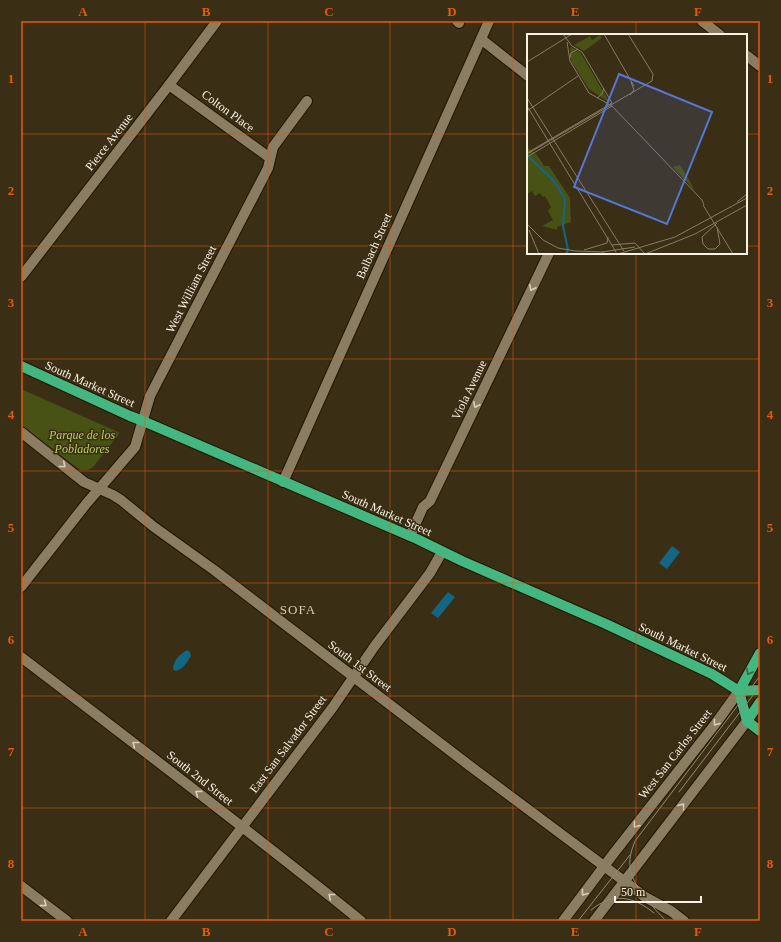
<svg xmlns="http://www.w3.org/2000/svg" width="781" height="942" font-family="Georgia,serif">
  <rect width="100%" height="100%" fill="#3a2e15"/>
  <path fill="#485215" d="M21,389L118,432L119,434L93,467L88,470H80L21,425Z"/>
  <g fill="#136785">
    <path d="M672,546L680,552L667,569L659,563Z"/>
    <path d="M448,592L455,597L438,618L431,613Z"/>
    <path d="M187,650L190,652L191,656C187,662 183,670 175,671L173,669C173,661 180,654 187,650Z"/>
  </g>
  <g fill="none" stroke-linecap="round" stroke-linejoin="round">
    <g stroke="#211600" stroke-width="12">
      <g id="minor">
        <path d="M457,21L459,23"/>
        <path d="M481,39L528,76"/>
        <path d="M169,85L270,158"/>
        <path d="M21,277L169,85L217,21"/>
        <path d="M283,482L489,21"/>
        <path d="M410,536L423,507L430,501L549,253"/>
        <path d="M21,587L86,504L135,447L150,396L268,168L273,147L307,101"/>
        <path d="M624,881L645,897L671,911L684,921"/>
      </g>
    </g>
    <g stroke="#211600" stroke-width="12">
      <g id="tertiary">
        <path d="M21,432L84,482L113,495L121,500L154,527L214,570L470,766L624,881"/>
        <path d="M21,657C135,744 250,831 361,921"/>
        <path d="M21,886L67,921"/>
        <path d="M171,921L333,707L374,647L430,573L442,552"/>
        <path d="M563,921L614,853L716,723L739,691"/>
        <path d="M594,921L747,721"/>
      </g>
    </g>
    <g stroke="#211600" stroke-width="12">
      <g id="secondary">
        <path d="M702,21L720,35"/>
        <path d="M746,55L760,66"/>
      </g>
    </g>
    <g stroke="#211600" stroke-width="12">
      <g id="primary">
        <path d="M21,366L130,416L143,421L417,539L462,561L606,624L712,674L739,691L760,690"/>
        <path d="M739,691L747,721L760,731"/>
        <path d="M739,691L760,653"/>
        <path d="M747,721L760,702"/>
      </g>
    </g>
    <use href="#minor" stroke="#8b7d62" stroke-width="10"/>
    <use href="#tertiary" stroke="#8b7d62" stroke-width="10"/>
    <use href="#secondary" stroke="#8b7d62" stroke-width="10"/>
    <use href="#primary" stroke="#44b67f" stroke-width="10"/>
    <g stroke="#928873" stroke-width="1">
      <path d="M679,792L760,686"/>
      <path d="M591,910C613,892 633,896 654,913"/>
      <path d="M578,921L630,855"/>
      <path d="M666,921C653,907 631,885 630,866C629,857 632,849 635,841L760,676"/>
    </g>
  </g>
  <defs><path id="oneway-chevron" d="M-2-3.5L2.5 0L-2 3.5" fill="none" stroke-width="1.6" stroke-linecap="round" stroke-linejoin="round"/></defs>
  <g stroke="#d9cfbc">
    <use href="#oneway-chevron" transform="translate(532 288) rotate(116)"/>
    <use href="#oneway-chevron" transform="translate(476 405) rotate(116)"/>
    <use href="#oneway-chevron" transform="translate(63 465) rotate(39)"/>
    <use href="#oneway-chevron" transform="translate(716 723) rotate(127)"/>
    <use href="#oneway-chevron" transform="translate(135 744) rotate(-142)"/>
    <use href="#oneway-chevron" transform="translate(198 793) rotate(-143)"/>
    <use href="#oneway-chevron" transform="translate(682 806) rotate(-53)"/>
    <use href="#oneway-chevron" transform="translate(636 825) rotate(128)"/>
    <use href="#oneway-chevron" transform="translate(584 893) rotate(127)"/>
    <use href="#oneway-chevron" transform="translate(331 896) rotate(-141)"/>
    <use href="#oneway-chevron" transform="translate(44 904) rotate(37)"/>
  </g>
  <use stroke="#3e643f" href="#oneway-chevron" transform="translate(749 672) rotate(119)"/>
  <path fill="none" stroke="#e8590c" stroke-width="1" stroke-opacity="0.55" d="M145,21V921M268,21V921M390,21V921M513,21V921M636,21V35M21,134H528M746,134H760M21,246H528M746,246H760M636,253V921M21,359H760M21,471H760M21,583H760M21,696H760M21,808H760"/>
  <g text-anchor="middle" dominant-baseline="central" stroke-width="3" stroke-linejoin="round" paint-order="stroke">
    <g font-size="12" fill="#faf2e3" stroke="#3a2e15">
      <text transform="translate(228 111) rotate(36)">Colton Place</text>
      <text transform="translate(109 142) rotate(-52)">Pierce Avenue</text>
      <text transform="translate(374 246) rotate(-66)">Balbach Street</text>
      <text transform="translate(191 289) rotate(-63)">West William Street</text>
      <text transform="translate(90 384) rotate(24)">South Market Street</text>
      <text transform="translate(469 390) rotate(-64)">Viola Avenue</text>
      <text transform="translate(387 513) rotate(24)">South Market Street</text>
      <text transform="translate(683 647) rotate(26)">South Market Street</text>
      <text transform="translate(360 666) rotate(37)">South 1st Street</text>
      <text transform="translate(288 744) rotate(-53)">East San Salvador Street</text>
      <text transform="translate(675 754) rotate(-52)">West San Carlos Street</text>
      <text transform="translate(200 778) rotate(38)">South 2nd Street</text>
    </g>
    <g font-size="12" font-style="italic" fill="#bacf60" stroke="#3a2e15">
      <text x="82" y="435">Parque de los<tspan x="82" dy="14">Pobladores</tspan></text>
    </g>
    <g font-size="13" letter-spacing="1" fill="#dbccaf" stroke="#3a2e15">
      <text x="298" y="609">SOFA</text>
    </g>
  </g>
  <g transform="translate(527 34)">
    <rect width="220" height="220" fill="#3a2e15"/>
    <path d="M73,1L75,4L57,17L47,11L63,2L65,6ZM43,13L53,18L83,69L62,55L44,27ZM0,113L10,121L17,132H22L43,164L44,188L30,193V196L15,192L26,186L21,177L24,173L18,162L16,163L13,159L8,162L5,157L0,160ZM153,131L161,144L168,157L146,133Z" fill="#485215"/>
    <path fill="none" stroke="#136785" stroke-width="2" d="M0,121L27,147L38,165L36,192L41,216L39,220"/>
    <path fill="none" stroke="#877c67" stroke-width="1" d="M36,0L45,12L55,18L85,69M77,0L107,52M40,8L43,27L62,59L85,72L175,166L177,171M43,24L44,19L51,15M0,28L45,0M103,61L107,56L104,48M0,64L97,217M70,64L75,60L77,54M0,72L89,218M0,77L51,42M0,119L85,69M0,120L125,47L126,40L101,0M0,123L85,72M210,168L220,160M176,171L206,220M0,190L16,206L31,214L48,217L77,218M190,193L193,210L188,215H181L176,210L175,203L190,189M2,196L12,220M85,211L108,209L118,220M57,216L80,209L81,203M75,218L108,213M91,220L148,203L220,164M118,220L168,200L220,171"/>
    <path fill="#5477db" fill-opacity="0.15" stroke="#5477db" stroke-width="2" d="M92,40L185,78L140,190L47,153Z"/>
    <rect width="220" height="220" fill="none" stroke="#faf2e3" stroke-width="2"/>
  </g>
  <rect width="781" height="942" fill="none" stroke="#3a2e15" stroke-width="44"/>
  <path d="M615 896v6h86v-6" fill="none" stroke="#faf2e3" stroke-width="2"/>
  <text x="621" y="896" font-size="12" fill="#faf2e3" stroke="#3a2e15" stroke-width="3" paint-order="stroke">50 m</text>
  <rect x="22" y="22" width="737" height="898" fill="none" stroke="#e8590c" stroke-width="1.5"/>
  <g font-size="13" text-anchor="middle" font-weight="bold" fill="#e8590c">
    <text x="83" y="16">A</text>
    <text x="206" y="16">B</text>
    <text x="329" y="16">C</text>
    <text x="452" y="16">D</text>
    <text x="575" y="16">E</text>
    <text x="698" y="16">F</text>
    <text x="11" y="83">1</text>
    <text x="770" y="83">1</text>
    <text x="11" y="195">2</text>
    <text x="770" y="195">2</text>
    <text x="11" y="307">3</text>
    <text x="770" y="307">3</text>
    <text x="11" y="419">4</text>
    <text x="770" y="419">4</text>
    <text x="11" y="532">5</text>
    <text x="770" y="532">5</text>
    <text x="11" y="644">6</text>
    <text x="770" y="644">6</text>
    <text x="11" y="756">7</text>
    <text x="770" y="756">7</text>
    <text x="11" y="868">8</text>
    <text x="770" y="868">8</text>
    <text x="83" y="936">A</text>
    <text x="206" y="936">B</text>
    <text x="329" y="936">C</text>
    <text x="452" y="936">D</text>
    <text x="575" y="936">E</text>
    <text x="698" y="936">F</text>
  </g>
</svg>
